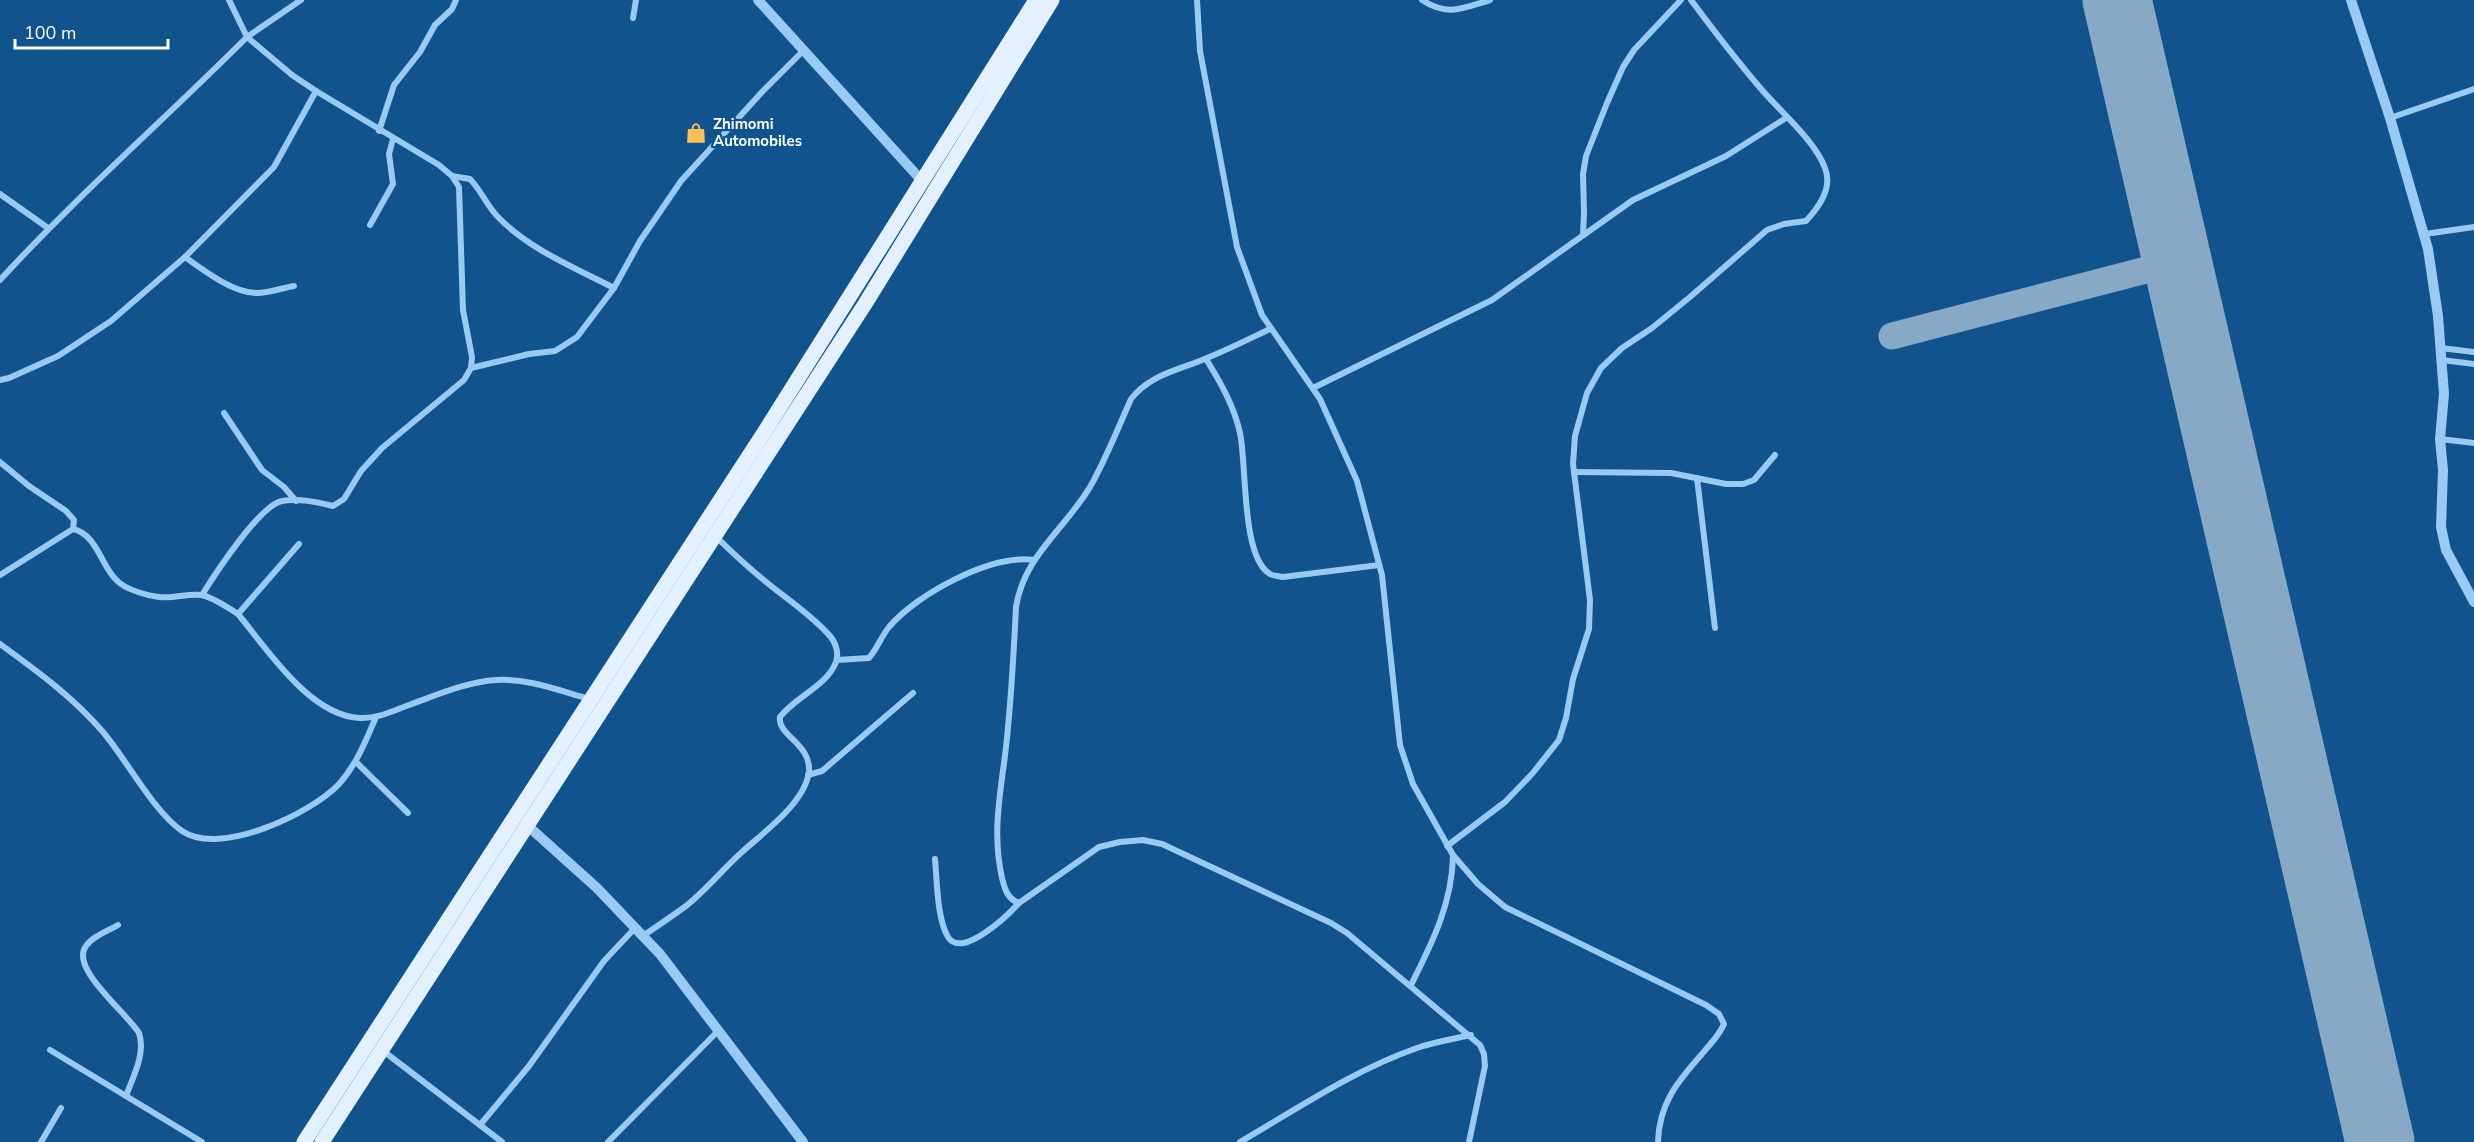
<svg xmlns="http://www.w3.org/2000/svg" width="2474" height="1142" font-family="'Nunito Sans',sans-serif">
  <rect width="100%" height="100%" fill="#10538d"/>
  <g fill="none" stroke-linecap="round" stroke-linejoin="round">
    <path stroke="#88a9c6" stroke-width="27" d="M1892,336L2177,262"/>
    <path stroke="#88a9c6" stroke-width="69" d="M2117,0L2380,1142"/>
    <g stroke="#98caf2" stroke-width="6">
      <path d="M1197,0L1200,51L1237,247L1262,315L1320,399L1357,481L1382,575L1400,745L1413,784L1453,855L1478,884L1505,907L1706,1005L1719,1014L1724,1024C1719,1036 1710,1044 1702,1054C1677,1082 1659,1104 1658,1142"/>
      <path d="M1422,0C1448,17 1463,8 1490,0"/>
      <path d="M633,18L636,0"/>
      <path d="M2390,118L2474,89"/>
      <path d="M379,131L394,85L420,52L435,25L452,9L456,0"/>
      <path d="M452,176L470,179C481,190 487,206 498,217C529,249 575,268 614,288"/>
      <path d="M0,194L48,228"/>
      <path d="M370,225L393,184L389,154L393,139"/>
      <path d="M2425,234L2474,227"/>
      <path d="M1583,235L1584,213L1583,174L1586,156L1607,103L1623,67L1634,50L1681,0"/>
      <path d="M185,257C203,270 233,293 257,293C269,293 282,288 294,286"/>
      <path d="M0,280C78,195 165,119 247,37L229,0"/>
      <path d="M1270,329C1249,339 1229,349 1207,358C1180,370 1150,374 1131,399C1118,428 1106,459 1090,487C1065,529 1024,556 1016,607C1014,647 1012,687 1008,727C1004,780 990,825 1002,878C1005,889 1007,899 1019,903L1099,847L1120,842L1143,840L1162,844L1331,923L1347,933L1480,1045L1484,1054L1485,1066L1469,1142"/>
      <path d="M2441,348L2474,352"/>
      <path d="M1206,359C1221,383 1234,406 1240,433C1247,465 1241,557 1270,574C1273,576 1279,576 1283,577L1379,565"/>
      <path d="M2442,360L2474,364"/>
      <path d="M471,368L529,354L555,351L577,337L614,288L640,241L681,181L762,92L803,51"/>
      <path d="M0,380L9,378L58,356L111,321L185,257L274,167L316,91L292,75L247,37L301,0"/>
      <path d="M1313,388L1492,300L1633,200L1726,156L1786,118"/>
      <path d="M224,413L262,470L284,487L296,501"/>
      <path d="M2440,439L2474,443"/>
      <path d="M0,462L29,486L66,511L74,520L73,529"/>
      <path d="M1574,472L1671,473L1726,484H1743L1754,480L1775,455"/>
      <path d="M1697,478L1715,628"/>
      <path d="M0,575L73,529C100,535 101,573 124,586C133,591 149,596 159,597C173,599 188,593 201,595C213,597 228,608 238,614C267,649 310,716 360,718C377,719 393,711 409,705C437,695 466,682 496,680C528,678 560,691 590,699"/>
      <path d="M202,595C215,574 260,505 282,501C299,498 316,502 333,506L344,499L361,471L382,448L464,380L471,368L472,357L463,310L459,187L452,176L439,165L316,91"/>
      <path d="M238,614L299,544"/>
      <path d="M0,644C37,671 73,697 103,732C126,759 154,812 182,831C220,857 312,813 339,784C357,764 366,740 376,717"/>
      <path d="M837,660L869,658C877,649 881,637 889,627C917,594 991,554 1034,560"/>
      <path d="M356,762L408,813"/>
      <path d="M808,775L822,771L913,693"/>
      <path d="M1447,846L1505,802L1532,774L1559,740L1566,718L1573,679L1589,629L1590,600L1573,464L1575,436L1587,393L1601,368L1622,348L1652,328L1690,297L1767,230L1784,224L1806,221C1819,207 1833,188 1825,168C1815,141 1781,112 1762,90C1737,61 1714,31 1691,0"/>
      <path d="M935,859C937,880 937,919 948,937C962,960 1009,914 1019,903"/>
      <path d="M118,925C108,931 93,936 86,946C69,968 127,1013 139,1033C146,1053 133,1077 126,1096"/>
      <path d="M644,935C658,926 672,916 686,906C706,890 723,869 742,852C764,832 806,802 809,771C811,744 777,735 780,717C795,697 827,686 836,662C839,653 836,643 830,636C810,613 782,596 759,576C743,563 729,549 714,535"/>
      <path d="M1411,985C1432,943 1452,904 1453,856"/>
      <path d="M50,1050L202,1142"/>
      <path d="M382,1050L502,1142"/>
      <path d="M480,1125L529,1066L604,961L636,927"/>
      <path d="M41,1142L61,1108"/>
      <path d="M608,1142L719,1030"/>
      <path d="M1240,1142C1297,1109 1354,1070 1417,1048C1434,1042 1453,1039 1471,1035"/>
    </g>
    <g stroke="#98caf2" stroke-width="10">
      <path d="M758,0L923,182"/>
      <path d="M2351,0L2390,118L2428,249L2438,316L2444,394L2440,439L2443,470L2441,527L2446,550L2474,602"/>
      <path d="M528,826L597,888L660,954L803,1142"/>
    </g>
    <g stroke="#e3f1ff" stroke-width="15">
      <path d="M304,1142L767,428L1036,0"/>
      <path d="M322,1142L865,304L1052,0"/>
    </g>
  </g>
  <defs>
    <g id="shop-bare" transform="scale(1.62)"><path d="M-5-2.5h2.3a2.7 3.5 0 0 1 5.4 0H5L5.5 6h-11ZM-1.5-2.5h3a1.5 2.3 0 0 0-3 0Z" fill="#ffbf59" stroke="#10538d" stroke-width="2.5" paint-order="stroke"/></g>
  </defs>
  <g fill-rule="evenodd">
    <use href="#shop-bare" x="696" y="133"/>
  </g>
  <g text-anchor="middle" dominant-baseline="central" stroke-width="4.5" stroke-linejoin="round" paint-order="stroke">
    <g font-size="15" font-weight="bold" fill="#fff" stroke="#10538d" text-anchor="start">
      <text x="713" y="124">Zhimomi<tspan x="713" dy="17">Automobiles</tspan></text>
    </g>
  </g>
  <path d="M15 39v9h153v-9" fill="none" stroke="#ffffff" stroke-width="3"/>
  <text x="24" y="39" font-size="18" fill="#ffffff" stroke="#10538d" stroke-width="4.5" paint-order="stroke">100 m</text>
</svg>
